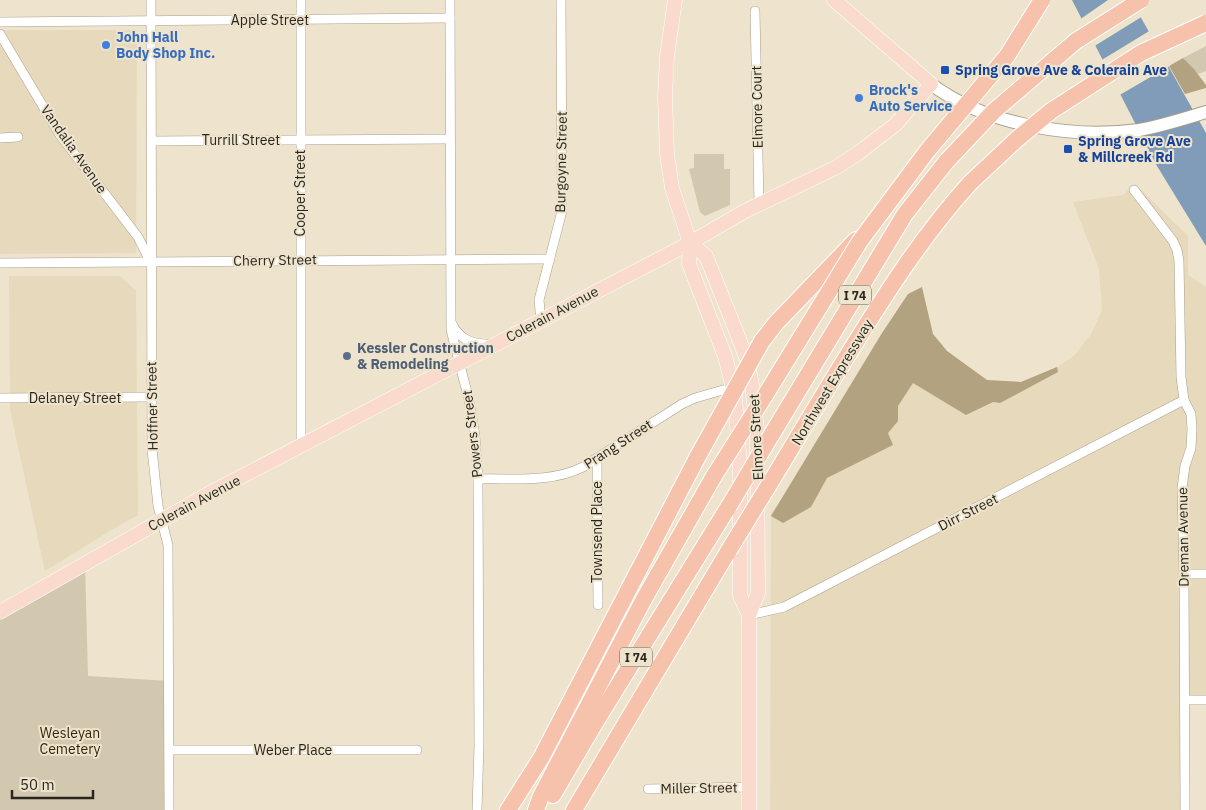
<svg xmlns="http://www.w3.org/2000/svg" width="1206" height="810" font-family="'IBM Plex Sans',sans-serif">
  <rect width="100%" height="100%" fill="#eee4cd"/>
  <g fill="#e6d9bc">
    <path d="M0,30H137L136,253L0,254Z"/>
    <path d="M1135,184L1188,236V275L1206,287V700H1184L1185,810H770L771,512L905,374L937,339L947,351L987,380L1021,382L1057,367L1074,356L1091,334L1102,310L1099,269L1073,202L1123,195Z"/>
    <path d="M9,276H120L136,291L138,515L118,526L45,571L10,410Z"/>
  </g>
  <g fill="#d2c8b0">
    <path d="M1206,46V71L1198,74L1183,58Z"/>
    <path d="M694,154H724V169H730V205L705,216L700,212L689,169L694,168Z"/>
    <path d="M85,563L88,676L169,681V810H0V612Z"/>
  </g>
  <g fill="#b2a27f">
    <path d="M1183,58L1194,69L1206,85V88L1185,94L1169,66Z"/>
    <path d="M922,287L933,334L947,351L987,380L1021,382L1057,367L1058,372L1000,403L993,402L966,415L913,383L898,406V421L888,433L893,445L827,478L811,507L783,523L771,516L882,333L908,294Z"/>
  </g>
  <path fill="#819cb8" d="M1072,0H1131L1206,133V246L1157,166Z"/>
  <g fill="#eee4cd">
    <path d="M1108,0H1134L1143,16L1093,47L1079,20Z"/>
    <path d="M1151,30L1171,65L1118,96L1100,61Z"/>
  </g>
  <g fill="none" stroke-linecap="round" stroke-linejoin="round">
    <g stroke="#a99f8a" stroke-width="10">
      <g id="minor">
        <path d="M151,0L152,449L158,506L168,545L169,810"/>
        <path d="M301,0V445"/>
        <path d="M450,0L451,330L469,400L475,436L478,479L479,745L477,810"/>
        <path d="M755,11L759,204"/>
        <path d="M0,22L450,18"/>
        <path d="M0,34L60,135L138,237L149,259"/>
        <path d="M0,138L18,137"/>
        <path d="M152,141L450,139"/>
        <path d="M1134,190L1173,241L1177,250L1179,261L1181,377L1184,400L1191,414L1192,429L1191,448L1185,466L1182,488L1184,574L1185,810"/>
        <path d="M0,263L550,259"/>
        <path d="M541,321L539,300L562,211L561,0"/>
        <path d="M452,324C460,341 475,345 493,344"/>
        <path d="M0,398L151,397"/>
        <path d="M597,458L598,605"/>
        <path d="M478,479C513,478 551,483 583,467L682,404L695,398L737,386"/>
        <path d="M1184,574H1206"/>
        <path d="M749,615L784,607L1184,400"/>
        <path d="M1184,700H1206"/>
        <path d="M169,750H417"/>
        <path d="M648,789L749,787"/>
      </g>
    </g>
    <g stroke="#a99f8a" stroke-width="14">
      <path id="secondary" d="M931,84C985,125 1073,139 1139,130C1162,126 1184,119 1206,112"/>
    </g>
    <g stroke="#fff" stroke-width="15">
      <g id="primary">
        <path d="M675,0L667,56L665,97L667,154L672,188L690,243L689,264L725,356L735,397L740,467V596L749,615"/>
        <path d="M690,243L706,256L736,331L747,360L752,385L757,429L758,593L749,615V810"/>
        <path d="M0,612L208,494L690,243L745,211L835,168L857,154L895,125L931,84L834,0"/>
      </g>
    </g>
    <g stroke="#fff" stroke-width="18">
      <g id="motorway">
        <path d="M762,341L776,323L856,240"/>
        <path d="M772,434L905,214L946,162"/>
        <path d="M772,480C798,437 823,395 849,353C886,293 923,235 970,183"/>
        <path d="M553,795L595,723L729,506"/>
        <path d="M508,810L541,758L698,456"/>
        <path d="M536,810L541,796L644,599L714,476"/>
        <path d="M574,810L729,550"/>
      </g>
    </g>
    <use href="#minor" stroke="#fff" stroke-width="9"/>
    <use href="#secondary" stroke="#fff" stroke-width="12"/>
    <use href="#primary" stroke="#fadacd" stroke-width="14"/>
    <use href="#motorway" stroke="#f6c2ac" stroke-width="16"/>
    <g stroke="#fff" stroke-width="18" stroke-linecap="butt">
      <g id="motorway-bridge">
        <path d="M946,162L994,111L1076,41L1141,0"/>
        <path d="M970,183L1017,139L1051,111L1141,53L1206,23"/>
        <path d="M698,456L762,341"/>
        <path d="M714,476L766,394L860,241L928,150L1007,56L1042,0"/>
        <path d="M729,506L772,434"/>
        <path d="M729,550L772,480"/>
      </g>
    </g>
    <use href="#motorway-bridge" stroke="#f6c2ac" stroke-width="16"/>
  </g>
  <g fill="#3f7fe0" stroke="#eee4cd" stroke-width="2">
    <circle cx="106" cy="45" r="5"/>
    <circle cx="859" cy="98" r="5"/>
  </g>
  <g fill="#1a4fb4" stroke="#eee4cd" stroke-width="2">
    <rect x="940" y="65" width="10" height="10" rx="2.5"/>
    <rect x="1063" y="144" width="10" height="10" rx="2.5"/>
  </g>
  <circle fill="#5c6f8a" stroke="#eee4cd" stroke-width="2" cx="347" cy="356" r="5"/>
  <g text-anchor="middle" dominant-baseline="central" stroke-width="4" stroke-linejoin="round" paint-order="stroke">
    <g fill="#eee4cd" stroke="#655f52" stroke-width="1">
      <rect x="839" y="285.5" width="32" height="19" rx="4"/>
      <rect x="620" y="647.5" width="32" height="19" rx="4"/>
    </g>
    <g font-size="12" font-weight="bold" fill="#2a261d">
      <text x="855" y="295">I 74</text>
      <text x="636" y="657">I 74</text>
    </g>
    <g font-size="14" fill="#2a261d" stroke="#eee4cd">
      <text x="270" y="20">Apple Street</text>
      <text transform="translate(757 107) rotate(-91)">Elmore Court</text>
      <text x="241" y="140">Turrill Street</text>
      <text transform="translate(74 149) rotate(55)">Vandalia Avenue</text>
      <text transform="translate(561 162) rotate(-89)">Burgoyne Street</text>
      <text transform="translate(300 193) rotate(-90)">Cooper Street</text>
      <text transform="translate(275 260) rotate(-1)">Cherry Street</text>
      <text transform="translate(552 314) rotate(-28)">Colerain Avenue</text>
      <text transform="translate(832 382) rotate(-59)">Northwest Expressway</text>
      <text x="75" y="398">Delaney Street</text>
      <text transform="translate(152 406) rotate(-91)">Hoffner Street</text>
      <text transform="translate(472 434) rotate(-97)">Powers Street</text>
      <text transform="translate(756 437) rotate(-93)">Elmore Street</text>
      <text transform="translate(618 444) rotate(-33)">Prang Street</text>
      <text transform="translate(194 503) rotate(-28)">Colerain Avenue</text>
      <text transform="translate(968 512) rotate(-27)">Dirr Street</text>
      <text transform="translate(597 532) rotate(-90)">Townsend Place</text>
      <text transform="translate(1183 537) rotate(-91)">Dreman Avenue</text>
      <text x="293" y="750">Weber Place</text>
      <text transform="translate(699 788) rotate(-1)">Miller Street</text>
    </g>
    <g font-size="14" font-weight="bold" fill="#366cbe" stroke="#eee4cd" text-anchor="start">
      <text x="116" y="37">John Hall<tspan x="116" dy="16">Body Shop Inc.</tspan></text>
      <text x="869" y="90">Brock's<tspan x="869" dy="16">Auto Service</tspan></text>
    </g>
    <g font-size="14" font-weight="bold" fill="#164399" stroke="#eee4cd" text-anchor="start">
      <text x="955" y="70">Spring Grove Ave &amp; Colerain Ave</text>
      <text x="1078" y="141">Spring Grove Ave<tspan x="1078" dy="16">&amp; Millcreek Rd</tspan></text>
    </g>
    <g font-size="14" font-weight="bold" fill="#4e5e75" stroke="#eee4cd" text-anchor="start">
      <text x="357" y="348">Kessler Construction<tspan x="357" dy="16">&amp; Remodeling</tspan></text>
    </g>
    <g font-size="14" fill="#342809" stroke="#eee4cd">
      <text x="70" y="733">Wesleyan<tspan x="70" dy="16">Cemetery</tspan></text>
    </g>
  </g>
  <path d="M12 790v8h81v-8" fill="none" stroke="#2a261d" stroke-width="2.5"/>
  <text x="20" y="790" font-size="15" fill="#2a261d" stroke="#eee4cd" stroke-width="4" paint-order="stroke">50 m</text>
</svg>
